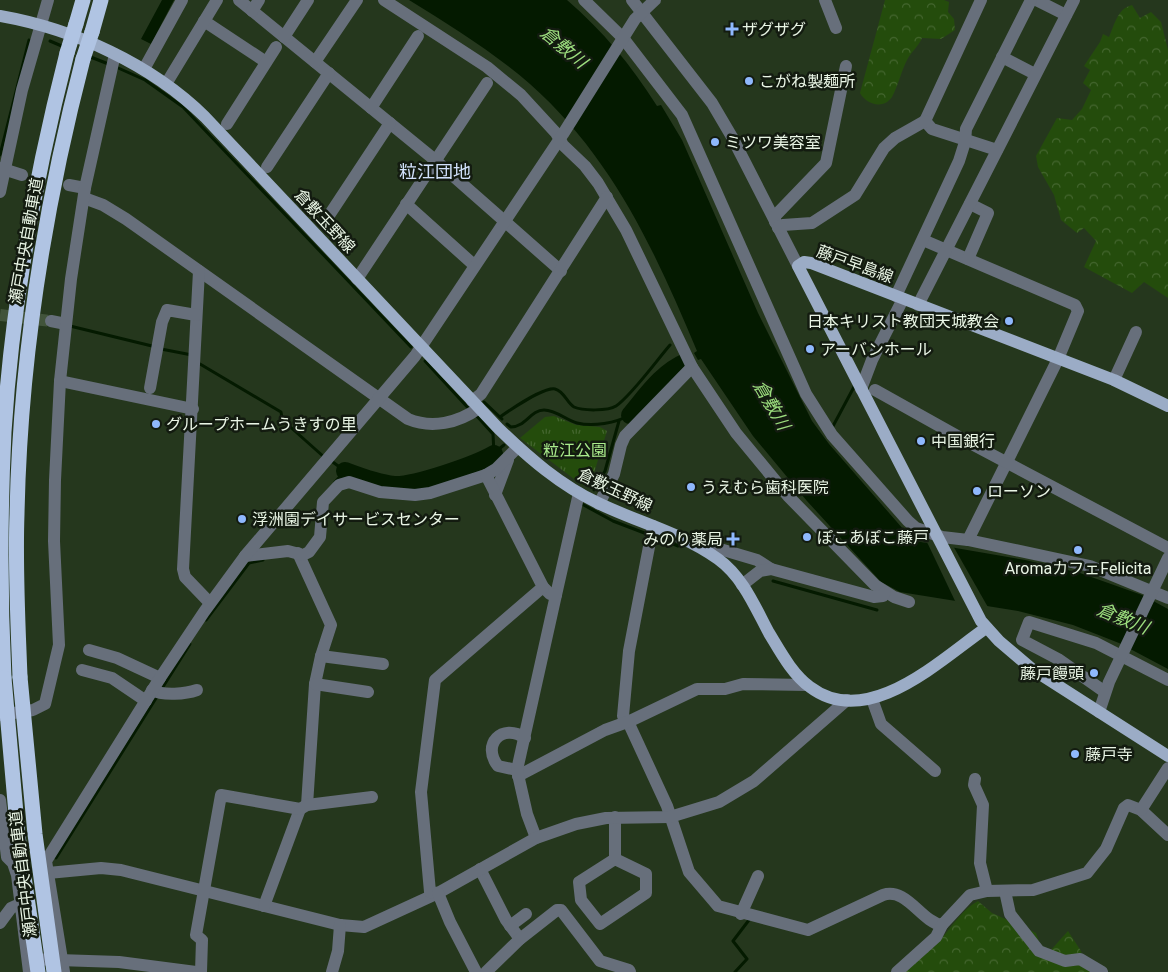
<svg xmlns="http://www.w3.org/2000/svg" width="1168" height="972" font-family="Roboto,'Noto Sans JP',sans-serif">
  <defs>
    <pattern id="grass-tufts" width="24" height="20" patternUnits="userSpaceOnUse" patternTransform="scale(1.25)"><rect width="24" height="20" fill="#244c0c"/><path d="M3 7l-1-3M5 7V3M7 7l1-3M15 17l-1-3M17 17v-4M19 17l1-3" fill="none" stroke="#44662f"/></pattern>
    <pattern id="forest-crowns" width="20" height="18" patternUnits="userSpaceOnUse" patternTransform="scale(1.25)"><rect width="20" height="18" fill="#244c0c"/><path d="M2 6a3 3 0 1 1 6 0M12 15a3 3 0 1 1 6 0" fill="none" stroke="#44662f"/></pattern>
  </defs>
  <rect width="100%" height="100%" fill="#25371d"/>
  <path fill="url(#grass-tufts)" d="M554,416L576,425L600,427L607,431L593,476L582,485L520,438L545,417Z"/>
  <g fill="url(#forest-crowns)">
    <path d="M885,0H944L949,2L948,12L954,19L955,30L941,39L922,38C918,47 912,51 907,60C901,72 898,86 892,97C883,110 866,104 860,93Z"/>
    <path d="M1132,5L1140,18L1151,12L1161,22L1168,50V298L1144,282L1132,293L1084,267L1096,241L1084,228L1077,233L1061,220L1054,195L1038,167L1036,156L1057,118L1072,120L1082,109L1091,90L1083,83L1090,70L1084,66L1100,42L1103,34L1109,37C1115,24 1117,9 1132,5Z"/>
    <path d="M978,901L992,913L1036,933L1040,945L1050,951L1068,931L1081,951L1085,968L1092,972H903C915,961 932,951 942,938C954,924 962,910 978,901Z"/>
  </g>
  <g fill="#041a00">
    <path d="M162,0H174L151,44L141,39Z"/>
    <path d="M409,0H567C603,31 631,65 657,106L661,105L682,140L758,313L812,421L829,444L910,537L915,541L1025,560L1080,573L1142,595L1168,609V669L1119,643L1073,625L1018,611L900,592L881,582L807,501L753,436L701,359L698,360L694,353L697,351C655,251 613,158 530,84C493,52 451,26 409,0Z"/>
  </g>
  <path fill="#25371d" d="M926,540L952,544L989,609L956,603Z"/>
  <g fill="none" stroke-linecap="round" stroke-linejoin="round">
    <g stroke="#041a00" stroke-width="3">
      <path d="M50,41L64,47"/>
      <path d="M88,56L111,65"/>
      <path d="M116,67L145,80L183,107L411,347"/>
      <path d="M0,155L29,40"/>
      <path d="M70,326L152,346"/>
      <path d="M161,349L192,355"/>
      <path d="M425,361L470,410"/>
      <path d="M200,364L281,412L282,418L287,424L324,457"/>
      <path d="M484,402L502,419"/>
      <path d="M475,414L493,434L494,454"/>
      <path d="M500,417C510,410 544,387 555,389C564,391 567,403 574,407C583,411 608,411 616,406C631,396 657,360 670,345"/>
      <path d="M507,424L511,427C525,427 531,410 544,410C556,410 566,420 577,423C593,427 616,423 630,415"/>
      <path d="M832,428L855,385"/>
      <path d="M494,453L504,445"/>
      <path d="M330,460L345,471L335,482"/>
      <path d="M481,461L484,468"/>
      <path d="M594,490L605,471L619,421"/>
      <path d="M580,503L613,521L647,534"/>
      <path d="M655,536L678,546"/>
      <path d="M773,581L877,610"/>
      <path d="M206,620L249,563L263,560"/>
      <path d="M161,690L190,644"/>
      <path d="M56,858L158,695"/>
      <path d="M735,972L747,959L733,941L749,920"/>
    </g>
    <g stroke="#041a00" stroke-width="18">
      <path d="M630,415C646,396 662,372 686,362"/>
      <path d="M345,471C361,477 376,483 394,485C414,486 475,465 494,454"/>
    </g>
    <path stroke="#42543b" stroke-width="12" stroke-dasharray="12 6" stroke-linecap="butt" d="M0,315L51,321"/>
    <g stroke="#676f7b" stroke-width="12">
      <path d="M239,0L435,160L561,271"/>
      <path d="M384,0L487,67L521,95L556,133L563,145L585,166L598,183L626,230L692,367L736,433L788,496L875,585L894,597L909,602"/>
      <path d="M584,0L623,38L682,115L806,394L832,435L908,521L916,528L942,537L968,540L1090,566L1168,598"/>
      <path d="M632,0L712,103L732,137L798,266"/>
      <path d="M825,0L836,28"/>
      <path d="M981,0L925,121L932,129L997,150"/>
      <path d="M1036,0L1066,15"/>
      <path d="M252,11L259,0"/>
      <path d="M204,21L266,62"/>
      <path d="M284,37L308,0"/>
      <path d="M1002,57L1035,74"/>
      <path d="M315,62L357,0"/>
      <path d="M144,69L182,0"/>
      <path d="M166,84L217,0"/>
      <path d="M371,108L418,36"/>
      <path d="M227,124L276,47"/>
      <path d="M267,167L329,73"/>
      <path d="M0,168L22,175"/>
      <path d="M69,185L85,188"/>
      <path d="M0,192L22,90L48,0"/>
      <path d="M84,198L103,205L126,219L408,419C432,429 458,423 479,408"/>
      <path d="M406,204L474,265"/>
      <path d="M775,222V216L826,163L846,66"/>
      <path d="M324,223L390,123"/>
      <path d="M778,228L783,225L812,223L855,195L884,148L895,138L925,121"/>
      <path d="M923,240L1075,305L1078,311L1058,359L968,540"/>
      <path d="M968,259L988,213L970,204"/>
      <path d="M199,271L183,569L185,577L210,603"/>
      <path d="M357,279L487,83"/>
      <path d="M896,296L959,161L965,142L966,129L1031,0"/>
      <path d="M918,305L1074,0"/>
      <path d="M51,321L66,324"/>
      <path d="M1114,380L1136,332"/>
      <path d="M60,381L193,409"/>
      <path d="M150,388L162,322L167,310L196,315"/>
      <path d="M861,389L872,360L903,299"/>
      <path d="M875,390L968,442L1168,548"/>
      <path d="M472,401L481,394L607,197"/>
      <path d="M495,495L508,460"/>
      <path d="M599,504L614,474L621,445L625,436L692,367"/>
      <path d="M653,526L629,651L623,716L630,726L667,806L689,872L718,906L808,930L883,895C907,887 921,922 942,925L970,895L987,891L1033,890L1087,873L1106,849L1124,808L1128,805L1141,810L1168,835"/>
      <path d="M693,541L757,560L771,569"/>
      <path d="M298,553L331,625L321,656L315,684L307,805"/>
      <path d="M245,556L288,551L303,555L309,552L320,537L323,502L339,485L349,482L380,492L415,495L430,493L486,475"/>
      <path d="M742,585L760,571L771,569L874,597L883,596L885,592"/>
      <path d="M556,595L579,493"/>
      <path d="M89,650L117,658L160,678"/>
      <path d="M321,656L383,664"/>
      <path d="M82,670L112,678L146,701"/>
      <path d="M315,684L368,692"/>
      <path d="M152,690C163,696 186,694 197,690"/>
      <path d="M1105,692L1058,659L1022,640L1029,622L1096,643L1168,680"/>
      <path d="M872,699L881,724L935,771"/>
      <path d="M1099,712L1109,682L1168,558"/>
      <path d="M0,715L33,710L45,704L59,645L54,541L55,480L60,381L71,279L85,188L115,54"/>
      <path d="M517,770L498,766C481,745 502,722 525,738"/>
      <path d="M518,776L605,730L630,721L697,689H725L743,684L807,685"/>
      <path d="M975,779L974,785L983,805L980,863L987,891"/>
      <path d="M0,800L7,857L13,863L17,875L29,972"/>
      <path d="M1141,810L1168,768"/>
      <path d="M536,838L527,814L517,770L556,595L550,594L543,587"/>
      <path d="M615,859L579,882L581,900L600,924L646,893V874L615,859V817"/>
      <path d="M480,869L506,920L520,939"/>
      <path d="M48,873L101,868L121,870L340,925L364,927L438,893L536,838L576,824L606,818L670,817L719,802L754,781L847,700"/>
      <path d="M1005,891L1010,914L1039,951L1065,961L1080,959L1102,972"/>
      <path d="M438,893L430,892L421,792L435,680L543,587L486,475L496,469L518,447"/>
      <path d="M438,893L450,922L476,972"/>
      <path d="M264,906L300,809"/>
      <path d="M741,914L758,876"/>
      <path d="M0,923L11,908L20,904"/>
      <path d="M510,926L526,914"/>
      <path d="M28,959L119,962L196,972"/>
      <path d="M64,972L46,861L160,678L204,612L245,556L415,356L563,134L635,19L655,0"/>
      <path d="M201,972L202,940L196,935L221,795L300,809L307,805L372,797"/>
      <path d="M332,972L338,951L340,925"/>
      <path d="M486,972L520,939L557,910H561L600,961L629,970L630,972"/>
      <path d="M897,972L936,937L942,925"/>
    </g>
    <g stroke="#9bacc6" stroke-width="12">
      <path d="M0,16C74,29 151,64 205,117L499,429C529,458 560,485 598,503C637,522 682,533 718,559C743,577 755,607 769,633C780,651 792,674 810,687C868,731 941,659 986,628"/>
      <path d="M1168,406L1114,380L811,263L804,262L798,266L981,621L999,641L1032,669L1168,756"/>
    </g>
    <g stroke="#b0c4e3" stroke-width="15">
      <path d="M76,24L83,0"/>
      <path d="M92,32L101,0"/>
      <path d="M20,677C18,623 15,569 17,514C20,360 44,209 83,59"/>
      <path d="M4,678C0,596 0,514 4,432C12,304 35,178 67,53"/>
    </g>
    <g stroke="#b0c4e3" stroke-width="15">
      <path d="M67,53L76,24"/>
      <path d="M83,59L92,32"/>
      <path d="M20,677L35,834L54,972"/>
      <path d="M4,678L18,836L38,972"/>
    </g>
  </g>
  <g fill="#8fb8fd" stroke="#131b10" stroke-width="2">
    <path d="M729.5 21.5h5v5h5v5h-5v5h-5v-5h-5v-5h5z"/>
    <circle cx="749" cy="81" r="5"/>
    <circle cx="715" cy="142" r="5"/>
    <circle cx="1009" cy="321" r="5"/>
    <circle cx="810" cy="349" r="5"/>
    <circle cx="156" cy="424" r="5"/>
    <circle cx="921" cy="441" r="5"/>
    <circle cx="691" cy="487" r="5"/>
    <circle cx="977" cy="491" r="5"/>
    <circle cx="242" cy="519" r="5"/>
    <circle cx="807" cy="537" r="5"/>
    <path d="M730.5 531.5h5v5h5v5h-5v5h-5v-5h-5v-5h5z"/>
    <circle cx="1078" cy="550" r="5"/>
    <circle cx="1094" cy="673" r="5"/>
    <circle cx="1075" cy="754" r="5"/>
  </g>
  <g text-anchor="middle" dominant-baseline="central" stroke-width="5" stroke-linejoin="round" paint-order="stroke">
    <g font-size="16" fill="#e9f5e5" stroke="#131b10" text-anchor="start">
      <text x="742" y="29">ザグザグ</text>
      <text x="759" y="81">こがね製麺所</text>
      <text x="725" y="142">ミツワ美容室</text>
      <text x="999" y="321" text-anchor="end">日本キリスト教団天城教会</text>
      <text x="820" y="349">アーバンホール</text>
      <text x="166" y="424">グループホームうきすの里</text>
      <text x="931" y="441">中国銀行</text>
      <text x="701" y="487">うえむら歯科医院</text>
      <text x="987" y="491">ローソン</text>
      <text x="252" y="519">浮洲園デイサービスセンター</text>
      <text x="817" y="537">ぽこあぽこ藤戸</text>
      <text x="723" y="539" text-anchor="end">みのり薬局</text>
      <text x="1078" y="568" text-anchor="middle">AromaカフェFelicita</text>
      <text x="1084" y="673" text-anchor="end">藤戸饅頭</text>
      <text x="1085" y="754">藤戸寺</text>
    </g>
    <g font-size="16" fill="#e9f5e5" stroke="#131b10">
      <text transform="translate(325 221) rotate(47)">倉敷玉野線</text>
      <text transform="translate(26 241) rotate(-80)">瀬戸中央自動車道</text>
      <text transform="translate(855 264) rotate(20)">藤戸早島線</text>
      <text transform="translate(615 490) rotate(25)">倉敷玉野線</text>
      <text transform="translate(23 874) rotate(-97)">瀬戸中央自動車道</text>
    </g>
    <g font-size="16" fill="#aaec8c" stroke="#131b10">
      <text x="575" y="450">粒江公園</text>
    </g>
    <g font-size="18" font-style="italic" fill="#9cde7e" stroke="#131b10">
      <text transform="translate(564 47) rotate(40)">倉敷川</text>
      <text transform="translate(772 405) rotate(60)">倉敷川</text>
      <text transform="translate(1123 618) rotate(22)">倉敷川</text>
    </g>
    <g font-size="18" fill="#d1e1fb" stroke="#131b10">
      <text x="435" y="171">粒江団地</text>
    </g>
  </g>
</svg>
